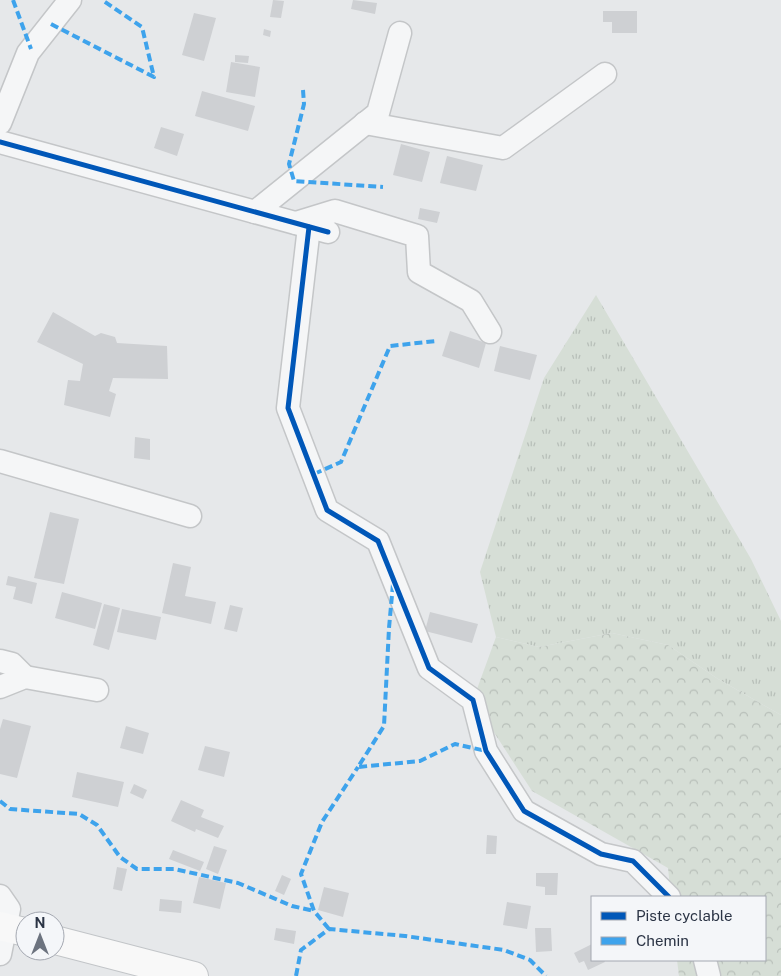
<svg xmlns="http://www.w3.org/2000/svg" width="781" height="976" font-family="'Public Sans',sans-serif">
  <defs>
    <pattern id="grass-tufts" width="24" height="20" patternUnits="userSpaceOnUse" patternTransform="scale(1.25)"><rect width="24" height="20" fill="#d6ded6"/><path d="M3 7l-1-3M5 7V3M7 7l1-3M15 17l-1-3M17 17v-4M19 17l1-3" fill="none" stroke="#b8bfb9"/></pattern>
    <pattern id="forest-crowns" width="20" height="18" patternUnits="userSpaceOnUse" patternTransform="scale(1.25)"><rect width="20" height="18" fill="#d6ded6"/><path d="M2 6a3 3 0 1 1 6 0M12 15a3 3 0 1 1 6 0" fill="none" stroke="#b8bfb9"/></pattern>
  </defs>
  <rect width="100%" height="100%" fill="#e6e8ea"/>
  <path fill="url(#grass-tufts)" d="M596,295L751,559L781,621V715L718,679L668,645L612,633L539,647L496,637L480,572L544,378Z"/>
  <path fill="url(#forest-crowns)" d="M612,633L668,645L718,679L781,715V976H679L677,960H765V897H671L668,868L532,791L473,700L496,637L539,647Z"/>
  <g fill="#ced0d3">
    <path d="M273,0L284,1L281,18L270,17Z"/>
    <path d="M353,0L377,3L375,14L351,9Z"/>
    <path d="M603,11H637V33H612V22H603Z"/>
    <path d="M194,13L216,18L204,61L182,55Z"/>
    <path d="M264,29L271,31L270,37L263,35Z"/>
    <path d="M235,55L249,56L248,63L235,62Z"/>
    <path d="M231,62L260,67L255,97L226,92Z"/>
    <path d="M202,91L255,106L248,131L195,116Z"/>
    <path d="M161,127L184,134L177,156L154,148Z"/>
    <path d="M401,144L430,152L422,182L393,175Z"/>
    <path d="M447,156L483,165L476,191L440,183Z"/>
    <path d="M420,208L440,212L437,223L418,219Z"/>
    <path d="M53,312L95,336L101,333L115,337L117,343L167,346L168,379L113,378L109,391L116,394L110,417L64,405L68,380L80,381L83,364L37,342Z"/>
    <path d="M450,331L486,343L479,368L442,356Z"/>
    <path d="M500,346L537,355L530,380L494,371Z"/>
    <path d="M135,437L150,439V460L134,458Z"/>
    <path d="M50,512L79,519L64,584L34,578Z"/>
    <path d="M173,563L191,567L185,596L216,602L211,624L162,613Z"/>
    <path d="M8,576L37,583L32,604L13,599L16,587L6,585Z"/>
    <path d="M62,592L102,603L95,629L55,618Z"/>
    <path d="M104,604L120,608L109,650L93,645Z"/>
    <path d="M230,605L243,608L237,632L224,629Z"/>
    <path d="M122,609L161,617L156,640L117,632Z"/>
    <path d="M430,612L478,624L472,643L425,631Z"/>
    <path d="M3,719L31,726L17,778L0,774V729Z"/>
    <path d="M126,726L149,733L143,754L120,748Z"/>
    <path d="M205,746L230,752L224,777L198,770Z"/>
    <path d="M77,772L124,782L118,807L72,797Z"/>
    <path d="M134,784L147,790L143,799L130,793Z"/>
    <path d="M181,800L204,810L201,817L224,826L218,838L196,829L195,832L171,821Z"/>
    <path d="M487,835L497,836L496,854H486Z"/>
    <path d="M214,846L227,850L218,874L206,869Z"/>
    <path d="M173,850L204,862L200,871L169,859Z"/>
    <path d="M117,867L127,869L122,891L113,889Z"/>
    <path d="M536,873H558L557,895H545V887L536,886Z"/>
    <path d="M282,875L291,879L284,895L275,891Z"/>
    <path d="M199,877L226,883L220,909L193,903Z"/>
    <path d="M324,887L349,893L343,917L318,910Z"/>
    <path d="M160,899L182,901L181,913L159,911Z"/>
    <path d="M507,902L531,906L527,929L503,925Z"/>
    <path d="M276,928L296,931L294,944L274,940Z"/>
    <path d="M535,928H551L552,951L536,952Z"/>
    <path d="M592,944V960H604L605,962L588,970L584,961L579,963L574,953Z"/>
  </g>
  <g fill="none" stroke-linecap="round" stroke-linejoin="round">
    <g stroke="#c4c6c8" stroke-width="25">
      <g id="minor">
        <path d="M0,123L28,53L70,0"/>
        <path d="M365,123L503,148L605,74"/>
        <path d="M0,142L328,232"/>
        <path d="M255,212L378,113L400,33"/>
        <path d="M296,223L335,211L417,236L419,272L471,301L490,332"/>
        <path d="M309,227L288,408L327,510L378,541L429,668L473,700L486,751L524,811L601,854L633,861L669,897"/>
        <path d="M0,461L190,516"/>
        <path d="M0,661L12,664L25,677"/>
        <path d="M0,687L25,677L97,690"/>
        <path d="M0,896L9,909L0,954"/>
        <path d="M705,960L709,976"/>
      </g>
    </g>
    <g stroke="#c2c5c8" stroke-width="30">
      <g id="major">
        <path d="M0,926L25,932"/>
        <path d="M55,940L194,976"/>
      </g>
    </g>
    <use href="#minor" stroke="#f5f6f7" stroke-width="22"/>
    <use href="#major" stroke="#f8f8f8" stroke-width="28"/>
    <g stroke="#3ea3ec" stroke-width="4" stroke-dasharray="8 4" stroke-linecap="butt">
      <path d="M13,0L31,49"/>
      <path d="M51,24L154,77L142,27L102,0"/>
      <path d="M303,90L304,104L289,164L294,181L383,187"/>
      <path d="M314,474L341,462L390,346L436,341"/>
      <path d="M393,584L389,628L384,726L358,767L420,761L455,744L486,751"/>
      <path d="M0,801L10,809L79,814L97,825L120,857L137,869H174L238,883L292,906L314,911"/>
      <path d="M329,929L314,911L301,874L322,822L358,767"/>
      <path d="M296,976L301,950L329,929L405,936L504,950L530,960L546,976"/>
    </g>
    <g stroke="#f4f6f9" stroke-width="8">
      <g id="cycleway">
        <path d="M0,142L328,232"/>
        <path d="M309,227L288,408L327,510L378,541L429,668L473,700L486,751L524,811L601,854L633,861L669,897"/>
      </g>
    </g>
    <use href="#cycleway" stroke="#0057b8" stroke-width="5"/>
  </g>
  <rect x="591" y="896" width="175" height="65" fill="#f4f6f9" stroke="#a4a8b1"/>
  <rect x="601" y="912" width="25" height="8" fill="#0057b8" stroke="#a4a8b1"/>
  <text x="636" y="921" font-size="15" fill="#2b3445">Piste cyclable</text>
  <rect x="601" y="937" width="25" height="8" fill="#3ea3ec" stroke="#a4a8b1"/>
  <text x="636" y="946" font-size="15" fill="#2b3445">Chemin</text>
  <g transform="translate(40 936)"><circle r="24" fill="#f4f6f9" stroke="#a4a8b1"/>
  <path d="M0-4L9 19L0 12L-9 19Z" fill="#6c737f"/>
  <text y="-8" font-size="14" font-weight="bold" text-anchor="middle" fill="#2b3445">N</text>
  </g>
</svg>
